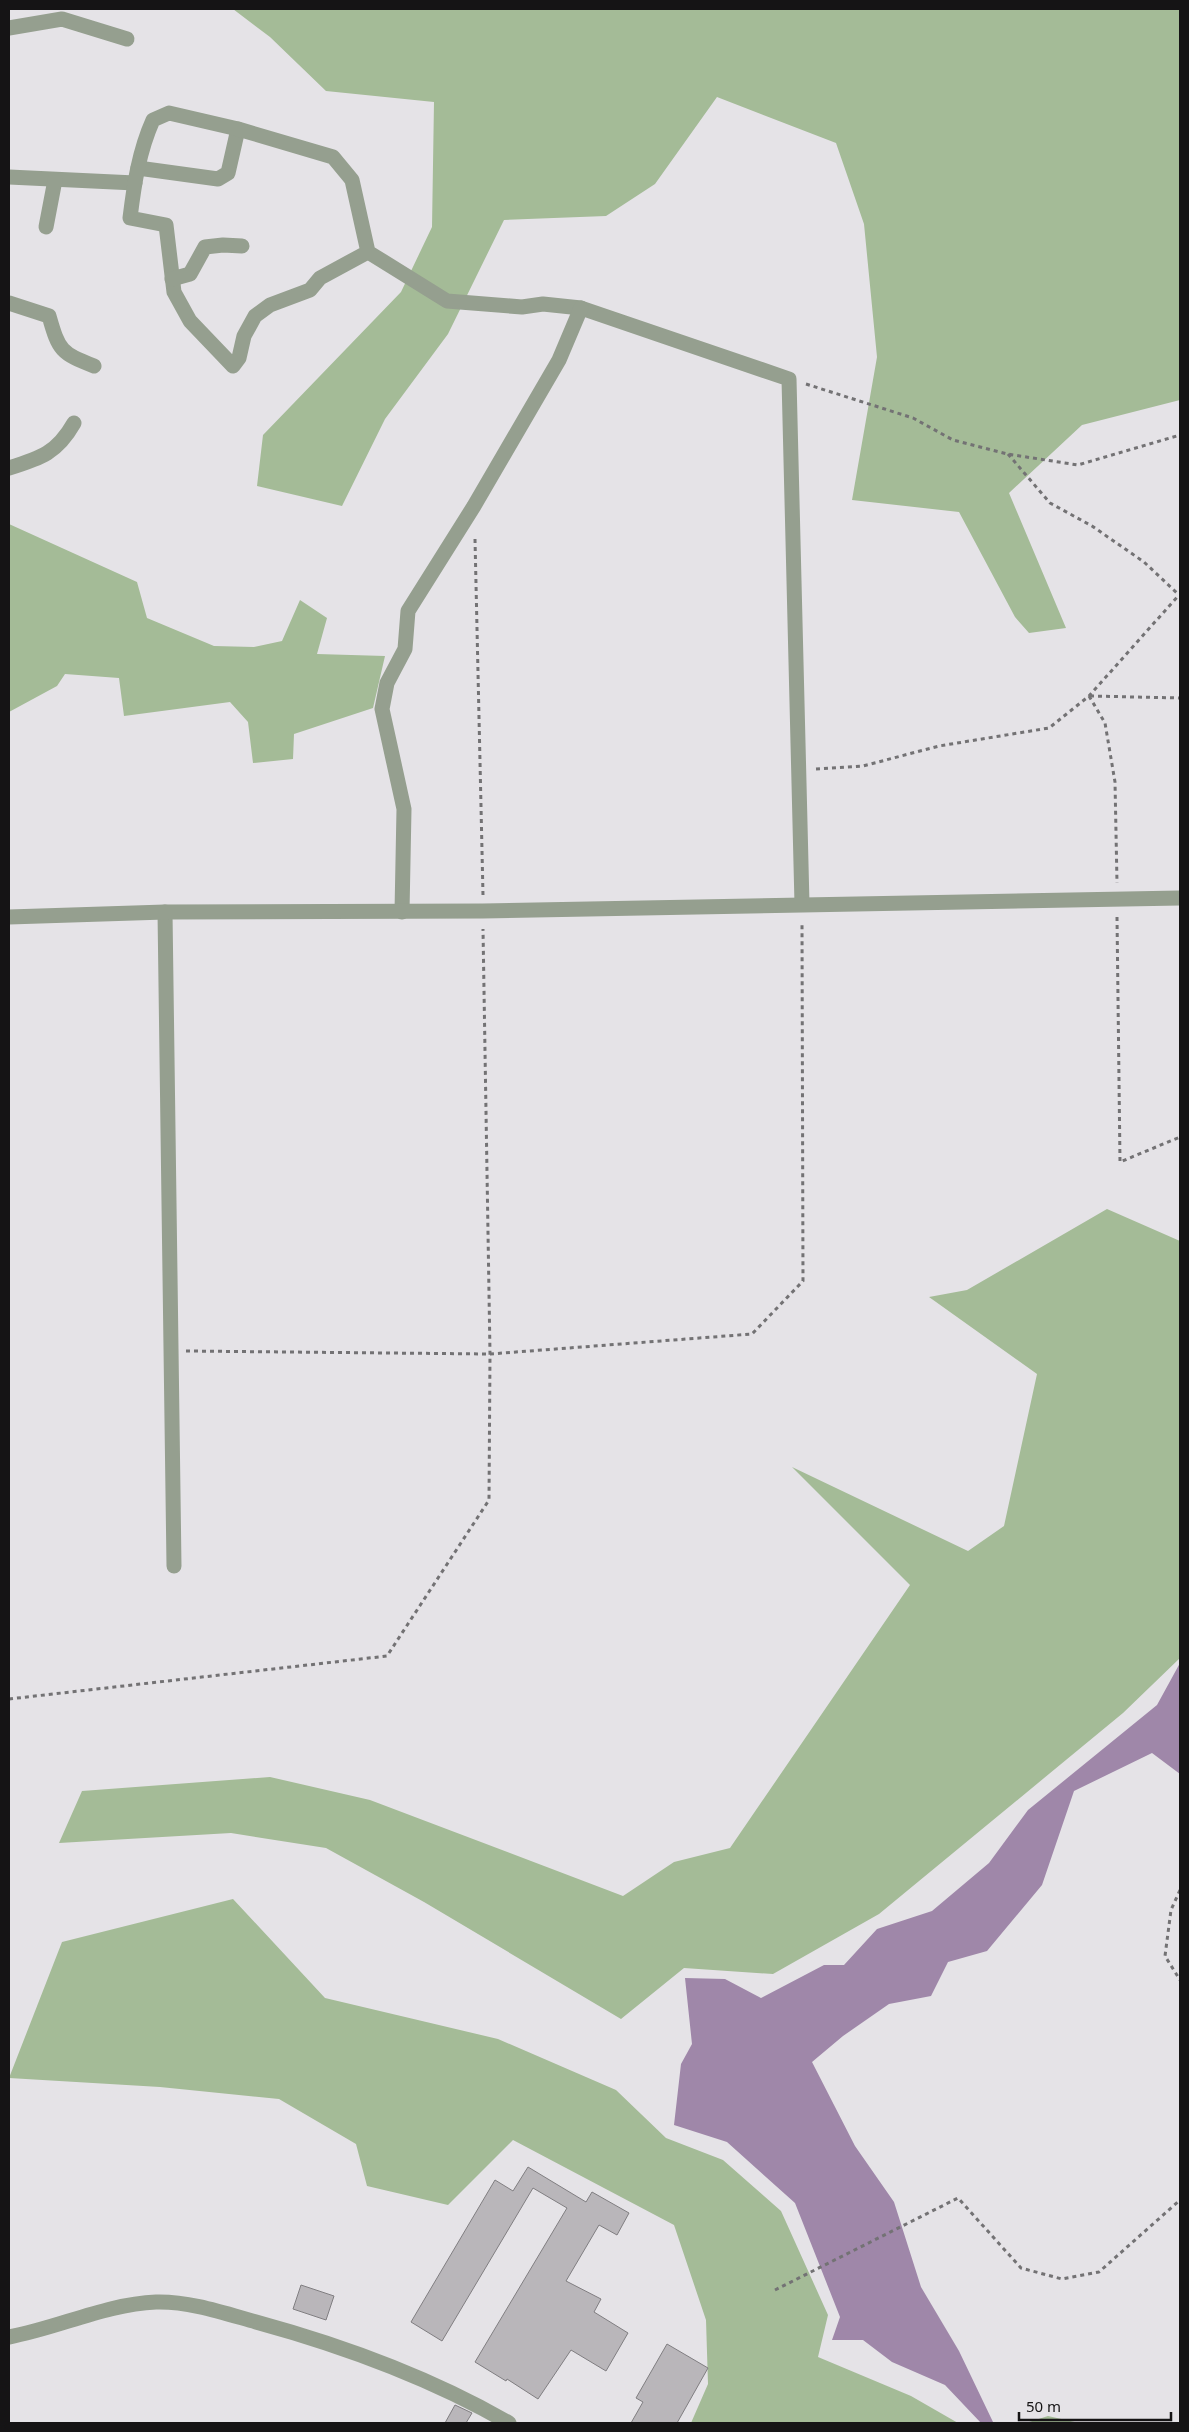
<svg xmlns="http://www.w3.org/2000/svg" width="1189" height="2432" font-family="'Noto Sans',sans-serif">
  <rect width="100%" height="100%" fill="#e5e3e7"/>
  <g fill="#a4bb97">
    <path d="M233,9H1180V400L1082,425L1009,493L1066,628L1029,633L1015,617L959,512L852,500L877,357L864,224L836,143L717,97L655,184L606,216L504,220L448,334L385,419L342,506L257,486L263,435L401,292L432,227L434,102L326,91L270,37Z"/>
    <path d="M9,524L137,582L147,618L214,646L254,647L282,641L300,600L327,618L317,654L385,656L373,708L294,734L293,759L253,763L248,722L230,702L124,716L119,678L65,674L57,686L9,712Z"/>
    <path d="M1107,1209L1180,1241V1658L1123,1713L879,1914L773,1974L684,1968L621,2019L424,1902L326,1848L231,1833L59,1843L82,1791L270,1777L370,1800L623,1896L674,1862L730,1848L910,1585L792,1467L968,1551L1004,1526L1037,1374L929,1297L967,1290Z"/>
    <path d="M233,1899L325,1998L498,2039L616,2090L666,2138L723,2160L781,2211L828,2315L818,2357L911,2396L958,2423H691L708,2384L706,2320L674,2225L513,2140L448,2205L367,2186L356,2144L279,2099L160,2087L9,2078L62,1942Z"/>
    <path d="M1048,2416L1079,2423H1026Z"/>
  </g>
  <path fill="#9f87a9" d="M1180,1663V1774L1152,1753L1074,1791L1042,1885L987,1951L948,1962L931,1996L889,2004L843,2036L812,2062L855,2146L894,2202L921,2287L959,2351L993,2422L981,2423L945,2385L892,2362L863,2340H832L840,2317L795,2203L727,2142L674,2125L681,2064L692,2044L685,1978L725,1979L761,1998L824,1965H844L877,1929L932,1911L989,1863L1028,1810L1157,1705Z"/>
  <g fill="#b9b6ba" stroke="#807e81">
    <path d="M528,2167L586,2202L592,2192L629,2213L617,2235L599,2225L566,2281L601,2299L594,2312L628,2333L606,2371L571,2350L538,2399L507,2379L506,2381L475,2362L567,2208L533,2188L442,2341L411,2322L495,2180L513,2191Z"/>
    <path d="M301,2285L334,2296L326,2320L293,2309Z"/>
    <path d="M667,2344L708,2368L677,2423H631L643,2402L636,2398Z"/>
    <path d="M455,2405L472,2413L466,2423H445Z"/>
  </g>
  <g fill="none" stroke-linecap="round" stroke-linejoin="round">
    <g stroke="#737274" stroke-width="3" stroke-dasharray="4 4" stroke-linecap="butt">
      <path d="M806,384L913,418L953,440L1007,454L1078,465L1180,435"/>
      <path d="M1008,454L1050,503L1092,526L1144,562L1179,595"/>
      <path d="M475,539L483,895"/>
      <path d="M1089,696L1105,723L1115,782L1117,883"/>
      <path d="M1090,696L1180,698"/>
      <path d="M816,769L863,766L939,746L1049,728L1089,696L1179,595"/>
      <path d="M1117,917L1120,1162L1180,1137"/>
      <path d="M186,1351L490,1354L752,1334L803,1281L802,922"/>
      <path d="M9,1699L387,1656L489,1500L490,1354L483,929"/>
      <path d="M1180,1890L1171,1910L1165,1956L1180,1980"/>
      <path d="M775,2290L958,2198L1021,2268L1062,2279L1099,2272L1180,2200"/>
    </g>
    <g stroke="#959f8f" stroke-width="15">
      <path d="M9,28L62,19L127,39"/>
      <path d="M138,168L218,179L228,173L238,129"/>
      <path d="M9,177L135,183"/>
      <path d="M46,227L55,180"/>
      <path d="M368,252L320,278L310,290L270,305L255,316L244,336L239,358L233,366L190,321L174,292L166,225L130,218C134,185 139,151 153,120L169,113L238,129L333,157L352,180L368,252L447,301L522,307L543,304L581,308L789,379L802,904"/>
      <path d="M172,279L190,274L205,247L223,245L242,246"/>
      <path d="M9,303L49,316C59,351 61,353 94,366"/>
      <path d="M9,468C41,458 57,453 74,423"/>
      <path d="M165,912L174,1566"/>
      <path d="M402,912L404,809L382,709L387,683L405,649L408,611L474,506L559,360L581,308"/>
      <path d="M9,917L165,912L483,911L1180,898"/>
      <path d="M9,2337C58,2328 106,2304 156,2302C189,2301 224,2313 256,2322C344,2346 429,2377 509,2423"/>
    </g>
  </g>
  <rect width="1189" height="2432" fill="none" stroke="#151415" stroke-width="20"/>
  <path d="M1019 2412v8h152v-8" fill="none" stroke="#151415" stroke-width="2.5"/>
  <text x="1026" y="2412" font-size="15" fill="#151415" stroke="#e5e3e7" stroke-width="4" paint-order="stroke">50 m</text>
</svg>
